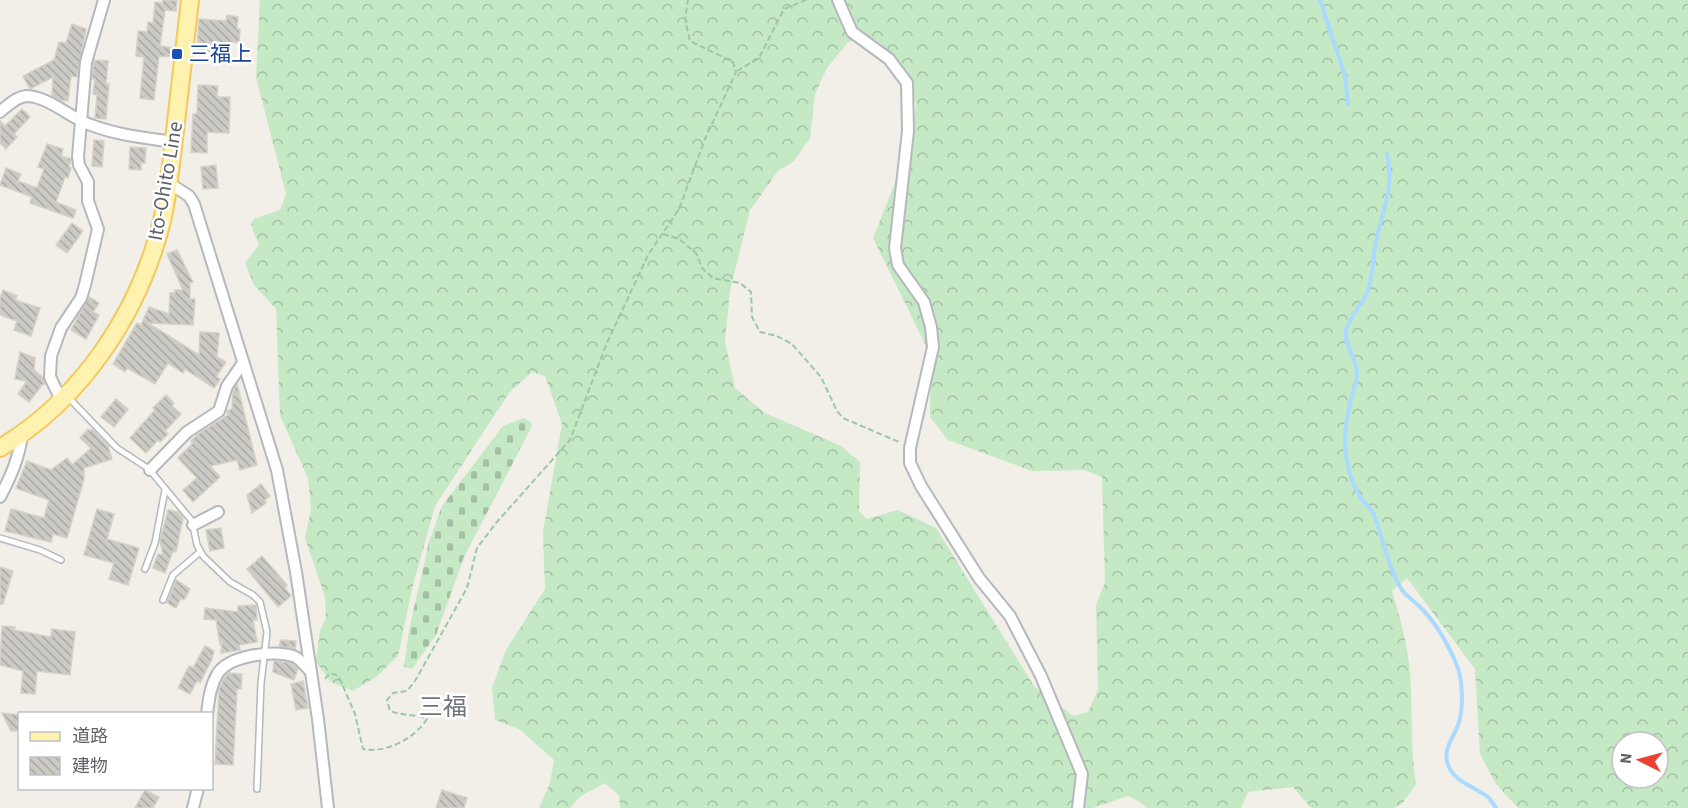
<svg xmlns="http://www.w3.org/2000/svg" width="1688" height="808" font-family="'Source Sans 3','Noto Sans JP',sans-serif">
  <defs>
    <pattern id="forest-crowns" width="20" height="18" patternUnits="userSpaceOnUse" patternTransform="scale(1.5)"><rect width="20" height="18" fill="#c5e8c5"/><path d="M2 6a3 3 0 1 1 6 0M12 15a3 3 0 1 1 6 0" fill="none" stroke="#a3c0a4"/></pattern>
    <pattern id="cemetery-stones" width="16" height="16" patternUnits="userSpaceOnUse" patternTransform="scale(1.5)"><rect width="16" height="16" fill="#c5e8c5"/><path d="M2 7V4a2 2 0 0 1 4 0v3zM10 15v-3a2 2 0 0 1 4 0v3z" fill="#a3c0a4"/></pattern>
    <pattern id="building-back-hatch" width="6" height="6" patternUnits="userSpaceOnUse" patternTransform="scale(1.5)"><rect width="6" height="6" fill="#cccac5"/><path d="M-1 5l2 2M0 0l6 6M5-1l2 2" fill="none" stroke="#a9a8a4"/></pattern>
  </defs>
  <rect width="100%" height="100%" fill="#f1efe8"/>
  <path fill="url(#forest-crowns)" fill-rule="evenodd" d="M260,0H1688V808H1518L1496,784L1480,754L1475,669L1407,578L1392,591C1400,618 1408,645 1410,673C1413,710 1410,747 1416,784L1402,804L1393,808H1311L1293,787L1248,792L1241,808H1146L1142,803L1128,796L1093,808H620L619,795L605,783L581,796L570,808H539L550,783L554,760L519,729L495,720L492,688L506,650L545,589L543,532L562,424L545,376L532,372L509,393L435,506L412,589L398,656L376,677L353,691L331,682L316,662L320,631L326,618L325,597L305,538L311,508L308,478L280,416L276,309L254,285L245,263L259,245L251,225L254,219L280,210L286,194L256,77ZM862,39L876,40L893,55L916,103L914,135L873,238L931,356L930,417L948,440L1032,471L1084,470L1102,477L1105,582L1096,605L1098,690L1088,712L1073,716L1034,686L936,528L898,510L867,519L859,511L860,462L841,446L765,413L735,388L725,341L730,291L750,210L778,171L794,161L810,138L815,94L827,68L848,42ZM1622,742H1658V778H1622Z"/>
  <path fill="url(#cemetery-stones)" d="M524,418L532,423L531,428L464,557L436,635L412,669L404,667L409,630L429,542L442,506L503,426Z"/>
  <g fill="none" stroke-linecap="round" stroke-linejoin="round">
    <g stroke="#aadaff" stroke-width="4">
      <path d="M1320,0L1345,76L1348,104"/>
      <path d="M1387,154C1395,188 1382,210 1376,242C1372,259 1374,279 1366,295C1360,307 1349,317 1346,331C1344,346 1357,359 1357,374C1357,381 1354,390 1352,396C1348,412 1344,429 1345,445C1346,463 1351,482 1360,497C1364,504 1371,507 1374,515C1383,539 1387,564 1400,587C1406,597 1415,601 1422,609C1436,623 1448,645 1456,663C1463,679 1464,708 1458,725C1453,739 1441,751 1449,767C1456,783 1476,787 1488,797C1491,800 1494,805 1496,808"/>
    </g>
  </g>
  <g fill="url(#building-back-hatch)" stroke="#d6d1c6" stroke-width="1.5">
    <path d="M163,0H177L176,11L165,10L160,46L173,48L172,57L159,56L154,100L140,98L144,57L136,56L138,31L147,32L148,22L153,23L155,2L162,3Z"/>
    <path d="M227,15L238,17L237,29H240L239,43L231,42L230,54L197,50L199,19L226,21Z"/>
    <path d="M72,24L86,29L77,77L71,76L68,101L60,100L52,95L53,77L30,89L23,76L54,60L59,42L66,43Z"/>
    <path d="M94,60L108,61L106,84H109L106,119L95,118L97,95L93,94L95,79H92Z"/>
    <path d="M198,85L218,86L217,97H230L229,133L207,132V153L191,152L193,114H197Z"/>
    <path d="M22,109L30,117L14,134L17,137L6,149L0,143V121L5,126Z"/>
    <path d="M94,140L104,141L102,167L92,166Z"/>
    <path d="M47,144L63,149L61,156L71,159L69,167L71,168L68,178L65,177L56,202L76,210L73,218L30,203L32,197L0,185L6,168L21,174L18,181L37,188L44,169L38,167Z"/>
    <path d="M130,147L146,148L145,163H141V170L129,169Z"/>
    <path d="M216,165L218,188L203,189L201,167Z"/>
    <path d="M72,223L83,231L67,253L56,245Z"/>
    <path d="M177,250L193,282L190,283V299H195L193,325L148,323L199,355L200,332L219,333L217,357L226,362L216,377L220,379L214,388L185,369L183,373L168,363L155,384L127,368L125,372L113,364L137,323L141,325L149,307L169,314L170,293H175V290H183L167,254Z"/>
    <path d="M3,290L17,296L15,300L40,308L31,336L14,330L17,321L0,315V298Z"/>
    <path d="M89,297L99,303L93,312L99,315L86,339L71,330Z"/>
    <path d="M20,352L35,358L34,370L43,378L45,384H43L29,402L18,394L27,381L15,379Z"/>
    <path d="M237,384L257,465L240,470L237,460L210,466L220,477L193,502L183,490L197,478L178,458L193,443L191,441L198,434L228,415L227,411L232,409L233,392Z"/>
    <path d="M166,395L174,403L172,406L181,414L165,431L168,434L160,442L158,440L146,453L130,438L155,410L153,408Z"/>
    <path d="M116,399L128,409L114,427L101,417Z"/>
    <path d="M88,429L90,431L92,429L108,446L112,459L84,468V479L67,538L53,534L51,542L5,531L11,509L44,518L49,500L16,488L27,461L51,470L67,458L72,465L91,448L80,438Z"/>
    <path d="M261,484L270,496L265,500L266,503L252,513L247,495Z"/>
    <path d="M97,509L114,514L107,539L139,548L128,585L109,579L114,563L84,555Z"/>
    <path d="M168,510L178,512L183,518L176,552L173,551L165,573L153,568L158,554L163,555L160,541Z"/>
    <path d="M221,528L224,548L210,551L206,530Z"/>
    <path d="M262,556L287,585L285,588L291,596L278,607L247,569Z"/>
    <path d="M0,567L13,571L3,604H0Z"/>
    <path d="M176,580L190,589L184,600L181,598L176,608L167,603Z"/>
    <path d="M256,605L257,620H253L257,642L239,645L240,650L221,653L222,640L220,644L216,620L204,619L205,608L238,612V606Z"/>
    <path d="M2,626L15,627L14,630L51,637L52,629L75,632L70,675L37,671L35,694L21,693L23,671L0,665Z"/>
    <path d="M281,640L296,641L295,649L279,646Z"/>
    <path d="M205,646L214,651L212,659L200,683L197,681L190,694L178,688L189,666L193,668Z"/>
    <path d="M274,661L291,663L296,667L298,669L294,680L273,672Z"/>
    <path d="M229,673L242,674L241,689H237L233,765L215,764L219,690L224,678Z"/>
    <path d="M303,681L308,708L296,710L291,684Z"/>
    <path d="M2,713L20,715V731H11Z"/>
    <path d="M145,790L159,797L153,808H135Z"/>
    <path d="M442,790L467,798L464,808H436Z"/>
  </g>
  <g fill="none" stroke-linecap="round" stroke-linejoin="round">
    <g stroke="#b5b8bc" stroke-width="8">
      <g id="lane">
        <path d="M67,396L117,448L149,469L192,521L197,545L203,556L230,582L253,595L260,602L267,632L261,683L257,789"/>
        <path d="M0,538L40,550L61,560"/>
        <path d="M145,569L155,543L165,490"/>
        <path d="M163,600L173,575L200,552"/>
      </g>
    </g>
    <g stroke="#b5b8bc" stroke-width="14">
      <g id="street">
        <path d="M838,0L852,32L889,59L907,83L908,131L895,248L898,265L924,302L931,327L933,347L910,448V463L921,486L979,578L1010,616L1041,676L1082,774L1078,808"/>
        <path d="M0,112C7,106 17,96 28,96C51,98 70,118 91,125C117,135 146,138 173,142"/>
        <path d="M169,183L189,196L194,204L277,470L296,572L318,719L328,808"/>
        <path d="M61,400L50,377L51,356L61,328L81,298L85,285L98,229L88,201V182L79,165L78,157L86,62L104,0"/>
        <path d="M150,470L187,432L219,411L227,386L243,363"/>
        <path d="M0,497C11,476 19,458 22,435"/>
        <path d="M193,525L218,512"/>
        <path d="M207,714C209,699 210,686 218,673C231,655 273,650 293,656C300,658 306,667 311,672"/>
        <path d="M193,808L198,788"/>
      </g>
    </g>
    <g stroke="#f2c960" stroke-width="20">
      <path id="primary" d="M0,448C82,399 139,313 162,221C169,191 171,161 175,131C180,87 185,44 190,0"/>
    </g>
    <g stroke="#9cc7a9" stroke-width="2" stroke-dasharray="6 3" stroke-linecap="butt">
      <path d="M737,71L759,58L784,9L806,0"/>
      <path d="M663,234L679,239L696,253L702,268L713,278L740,283L751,292L752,317L760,332L777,336L792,344L821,377L837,411L843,418L899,442"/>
      <path d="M325,679L329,674H334L339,677L355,714L363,749C386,754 415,738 427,719C416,714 403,716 390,711L387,700L393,693L407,691L415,681L467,588L477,548L496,523L570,440L606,345L648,255L679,209L705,139L736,72L733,62L690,41L685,19L688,0"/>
    </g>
    <use href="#lane" stroke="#fff" stroke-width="5"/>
    <use href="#street" stroke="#fff" stroke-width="10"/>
    <use href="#primary" stroke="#fff2af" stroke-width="16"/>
  </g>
  <rect fill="#1a4fb4" stroke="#fff" stroke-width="2" x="171" y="48" width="12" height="12" rx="3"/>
  <g text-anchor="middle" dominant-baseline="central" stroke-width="5" stroke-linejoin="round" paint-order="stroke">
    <g font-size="21" fill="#164399" stroke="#fff" text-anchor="start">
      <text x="189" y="54">三福上</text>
    </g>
    <g font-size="21" fill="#5f6368" stroke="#fff">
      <text transform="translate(165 181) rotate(-80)">Ito-Ohito Line</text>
    </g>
    <g font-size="24" fill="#70757a" stroke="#fff">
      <text x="443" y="707">三福</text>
    </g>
  </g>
  <rect x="18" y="712" width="195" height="78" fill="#ffffff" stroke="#bfc1c3" stroke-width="1.5"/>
  <rect x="30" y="732" width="30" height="9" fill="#fff2af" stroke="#bfc1c3" stroke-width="1.5"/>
  <text x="72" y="742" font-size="18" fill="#5f6368">道路</text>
  <rect x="30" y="757" width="30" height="18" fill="url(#building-back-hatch)" stroke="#bfc1c3" stroke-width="1.5"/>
  <text x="72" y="772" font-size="18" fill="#5f6368">建物</text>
  <g transform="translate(1640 760) rotate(276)"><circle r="28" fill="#ffffff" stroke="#bfc1c3" stroke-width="1.5"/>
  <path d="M0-4.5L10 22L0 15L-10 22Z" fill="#ea4335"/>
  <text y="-9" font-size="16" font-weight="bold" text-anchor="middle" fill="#5f6368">N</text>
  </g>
</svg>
